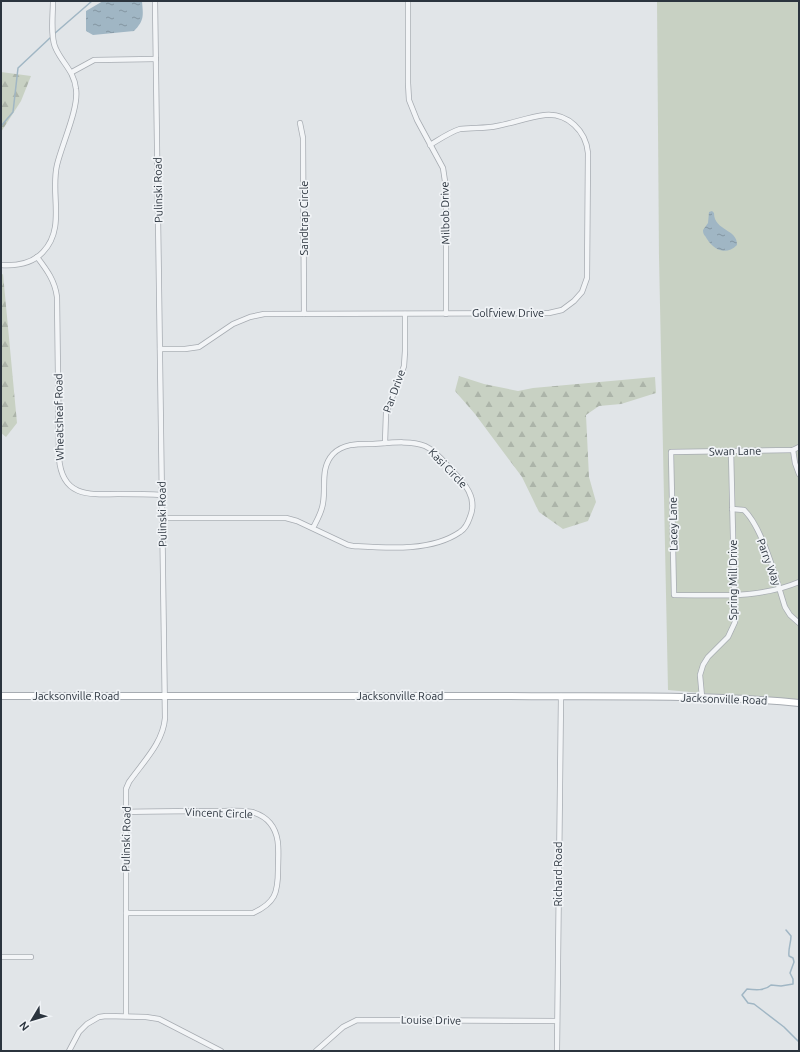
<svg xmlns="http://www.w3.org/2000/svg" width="800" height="1052" font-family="Ubuntu,sans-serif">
  <defs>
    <pattern id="forest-firs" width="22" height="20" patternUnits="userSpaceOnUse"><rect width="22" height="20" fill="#c8d1c3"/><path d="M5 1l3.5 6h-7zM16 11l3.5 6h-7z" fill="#acb4a9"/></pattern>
    <pattern id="water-ripples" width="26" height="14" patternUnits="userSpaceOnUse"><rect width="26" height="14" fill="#a0b6c4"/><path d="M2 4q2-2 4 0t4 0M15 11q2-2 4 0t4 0" fill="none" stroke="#8395a1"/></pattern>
  </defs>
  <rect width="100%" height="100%" fill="#e1e5e8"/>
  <path fill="#c8d1c3" d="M657,1H799V702L668,690L659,257Z"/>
  <g fill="url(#forest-firs)">
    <path d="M1,72L31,76L21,101L1,132Z"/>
    <path d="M3,274L17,423L6,437L1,433L2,365L1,364V275Z"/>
    <path d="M459,376L484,384L518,391L533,388L655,377L656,393L621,404L599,406L586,415L589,477L596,502L588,521L563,529L539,512L522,477L475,414L455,391Z"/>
  </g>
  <g fill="url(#water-ripples)">
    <path d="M103,1H142C143,15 145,20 134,31L93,35L86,31V11Z"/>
    <path d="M712,211L714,213C714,231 738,229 737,245C726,256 714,250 707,239C705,235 703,235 703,230L708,223L709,212Z"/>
  </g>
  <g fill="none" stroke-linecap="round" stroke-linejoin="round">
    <g stroke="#a0b6c4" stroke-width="1.5">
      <path d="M54,34L92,1"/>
      <path d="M1,126L13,112L18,68L51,37"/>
      <path d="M786,930L791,936C791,943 788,949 789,956L793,958L794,962L790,973L793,979V984L781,986L771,985C765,991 755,990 747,989L742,995L748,1003L754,1004L784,1027L799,1042"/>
    </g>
    <g stroke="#a7acb2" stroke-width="6">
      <g id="minor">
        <path d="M408,1V83L409,100L417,120L443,168L446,188V314"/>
        <path d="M72,72L94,60L156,59"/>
        <path d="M300,123L303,138L304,314"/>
        <path d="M37,257C47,270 55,281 57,297L59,458C62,496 87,495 118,494C133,494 147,494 162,495"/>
        <path d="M1,265C16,266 32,264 43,252C66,228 50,194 57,165C62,144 79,108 76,89C74,71 63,64 56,49C50,38 53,14 53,1"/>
        <path d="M160,349H185L199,347L233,324L250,317L264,314L549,313L562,310L574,301L582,292L587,278L588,153C586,131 568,113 545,115C529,117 513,123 497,126C485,129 472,127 460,129C450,132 440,139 430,145"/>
        <path d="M385,443L386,413L401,375L404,366L405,351V314"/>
        <path d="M799,447L793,450L671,452L674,595C716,595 759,599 799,582"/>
        <path d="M793,450L795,463L799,474"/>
        <path d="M732,509L744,510C763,528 777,582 785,607L790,615L799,623"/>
        <path d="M162,518H286L297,521L348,545L353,546C386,548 431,552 460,532C465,529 468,523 470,517C479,495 461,480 447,465C441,458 434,450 425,446C411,440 388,443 373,444C359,444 344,443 333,454C320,468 326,486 323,503C322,512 317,520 313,528"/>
        <path d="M702,697L700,675L703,665L708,657L728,637L735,622L731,451"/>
        <path d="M126,913H253C275,903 278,893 278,870C278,854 281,836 270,823C265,817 259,814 252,812C240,810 227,811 215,811C186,811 156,811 126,812"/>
        <path d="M1,957H31"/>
        <path d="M126,1016V789L129,782C143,762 163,743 165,718L155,1"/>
        <path d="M69,1051L79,1032L87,1024L99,1017L106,1016L146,1017L159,1019L221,1051"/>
        <path d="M316,1051L343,1027L357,1020L557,1021"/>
        <path d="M557,1051L561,696"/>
      </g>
    </g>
    <g stroke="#a7acb2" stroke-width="8">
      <path id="secondary" d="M1,696C171,696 341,695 510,696C607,697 703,694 799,703"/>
    </g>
    <use href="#minor" stroke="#f3f5f7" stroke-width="4.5"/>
    <use href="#secondary" stroke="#fff" stroke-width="6"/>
  </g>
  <g text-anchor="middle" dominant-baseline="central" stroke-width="3.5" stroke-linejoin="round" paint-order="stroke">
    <g font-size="11" fill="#2b343e" stroke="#f0f3f6">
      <text transform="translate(158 190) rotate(-91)">Pulinski Road</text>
      <text transform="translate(445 213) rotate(-91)">Milbob Drive</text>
      <text transform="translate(304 218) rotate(-90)">Sandtrap Circle</text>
      <text x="508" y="313">Golfview Drive</text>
      <text transform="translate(394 391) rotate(-70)">Par Drive</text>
      <text transform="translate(59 417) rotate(-91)">Wheatsheaf Road</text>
      <text transform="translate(735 451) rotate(-1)">Swan Lane</text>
      <text transform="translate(448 468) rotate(46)">Kasi Circle</text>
      <text transform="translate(162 514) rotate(-91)">Pulinski Road</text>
      <text transform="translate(673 524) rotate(-91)">Lacey Lane</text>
      <text transform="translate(769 562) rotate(70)">Parry Way</text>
      <text transform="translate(733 580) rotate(-90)">Spring Mill Drive</text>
      <text x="76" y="696">Jacksonville Road</text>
      <text x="400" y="696">Jacksonville Road</text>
      <text transform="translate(724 699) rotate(2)">Jacksonville Road</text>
      <text transform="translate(219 813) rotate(2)">Vincent Circle</text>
      <text transform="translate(126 839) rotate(-89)">Pulinski Road</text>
      <text transform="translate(558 874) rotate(-90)">Richard Road</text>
      <text transform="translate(431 1020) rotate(1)">Louise Drive</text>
    </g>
  </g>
  <rect width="800" height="1052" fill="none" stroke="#2b343e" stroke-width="4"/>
  <g transform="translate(32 1020) rotate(232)" stroke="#f0f3f6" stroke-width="3" paint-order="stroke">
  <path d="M0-3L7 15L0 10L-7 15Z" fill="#2b343e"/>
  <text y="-6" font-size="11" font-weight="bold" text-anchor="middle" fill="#2b343e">N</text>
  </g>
</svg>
